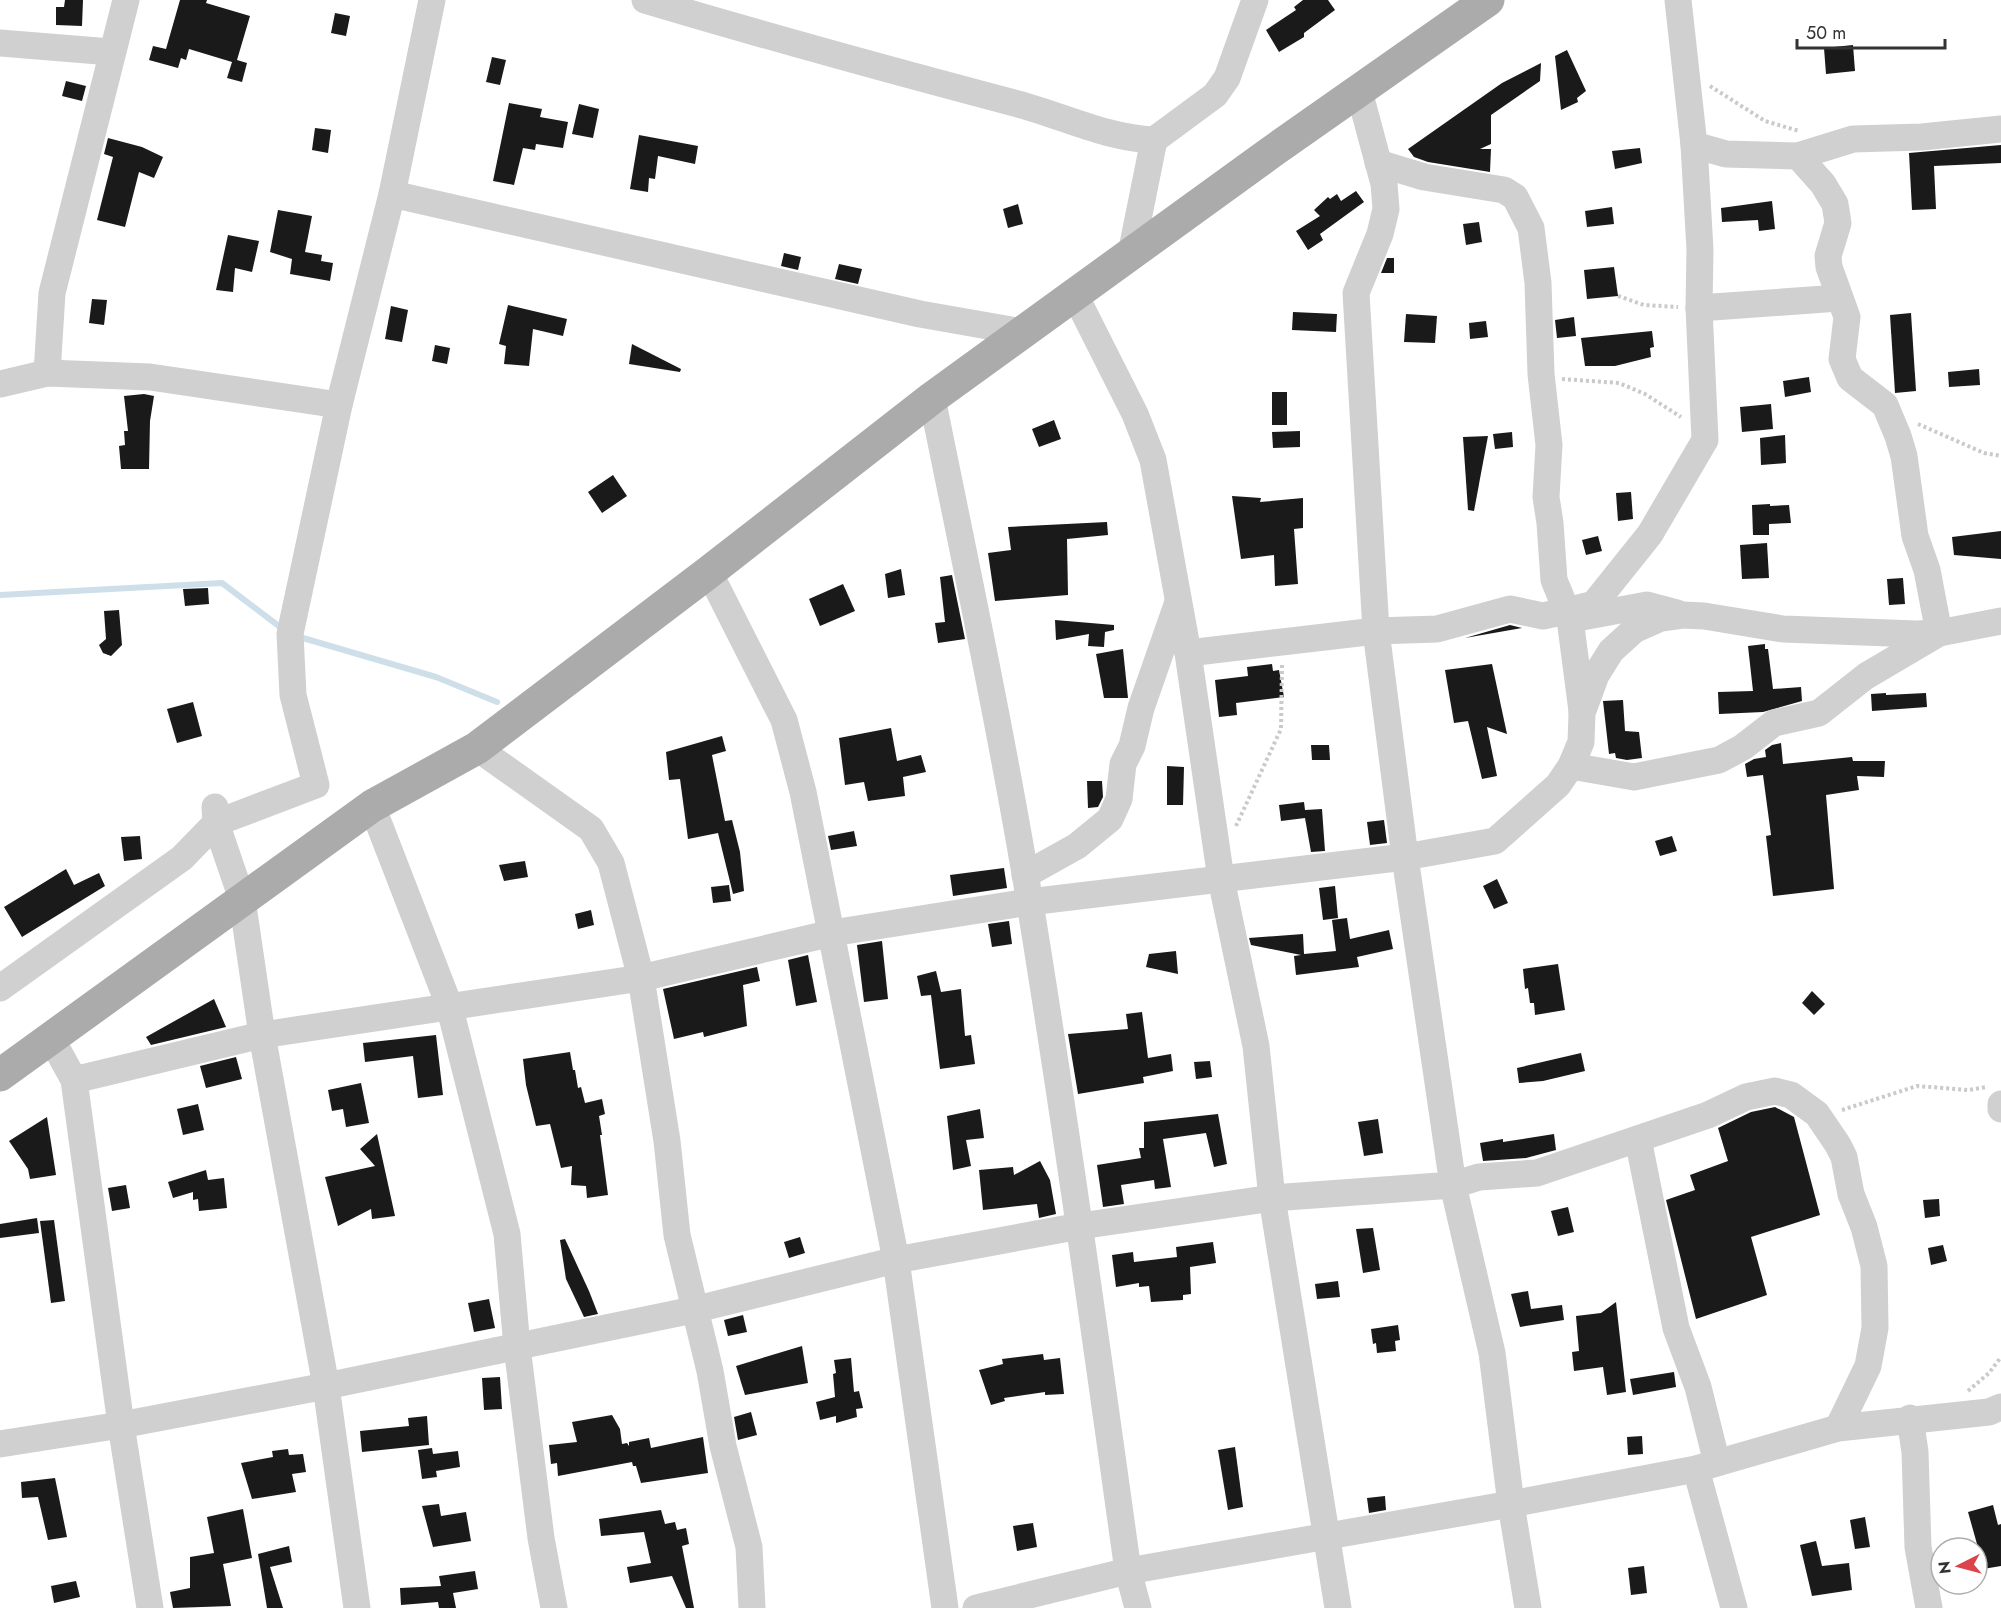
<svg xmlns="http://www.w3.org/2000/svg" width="2001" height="1608" font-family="Jost,sans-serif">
  <rect width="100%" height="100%" fill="#fff"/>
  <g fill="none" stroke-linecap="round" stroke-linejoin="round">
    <g stroke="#cedfea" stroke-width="6">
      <path d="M0,595L222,583L284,630"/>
      <path d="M296,636L436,677L497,702"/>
    </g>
  </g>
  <g fill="#1a1a1a">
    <path d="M65,0H83L82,26L56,25V7H64Z"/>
    <path d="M180,0H207L206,3L250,16L237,60L247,63L242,82L227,78L232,62L189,49L186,60L181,58L178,68L149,60L153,46L166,49Z"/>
    <path d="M1303,0H1328L1335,10L1304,33V37L1279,52L1266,30L1296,10L1294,7Z"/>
    <path d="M335,13L350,16L346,36L331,33Z"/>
    <path d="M1853,45L1855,71L1826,74L1824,48Z"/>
    <path d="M1567,50L1586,91L1577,98L1578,102L1561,110L1555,56Z"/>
    <path d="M492,57L506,60L500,85L486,82Z"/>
    <path d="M1541,63L1540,81L1491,115V144L1480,149H1491L1490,172L1428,162L1414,157L1408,149L1502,83Z"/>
    <path d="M66,81L86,86L82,101L62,96Z"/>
    <path d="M509,103L542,109L540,117L568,122L563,148L536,144L535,150L523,148L514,185L493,181Z"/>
    <path d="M579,104L599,109L593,138L572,134Z"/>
    <path d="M315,128L331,130L328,153L312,150Z"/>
    <path d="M639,135L698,146L695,164L658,156L655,179L649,178L648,192L630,189Z"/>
    <path d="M108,138L142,147L163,157L154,178L139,172L125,227L97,220L113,157L104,154Z"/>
    <path d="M2001,145V163L1934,166L1936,209L1912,210L1909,153Z"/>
    <path d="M1640,148L1642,163L1615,169L1612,151Z"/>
    <path d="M1356,191L1364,202L1320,234L1323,240L1308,250L1296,231L1320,216L1314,210L1328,197L1330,199L1337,194L1341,201Z"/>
    <path d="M1772,201L1775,229L1759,231L1758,220L1722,222L1721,208Z"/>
    <path d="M1018,204L1023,224L1008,228L1003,209Z"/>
    <path d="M1612,207L1614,224L1587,227L1585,211Z"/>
    <path d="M278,210L312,216L305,252L322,255L321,261L333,263L330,281L290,274L292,259L270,252Z"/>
    <path d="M1479,222L1482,242L1466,245L1463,224Z"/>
    <path d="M228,235L259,241L252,272L235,268L233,292L216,290Z"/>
    <path d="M784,253L801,257L798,270L781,266Z"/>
    <path d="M1387,258H1394V273H1381Z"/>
    <path d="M839,264L862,269L858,284L835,279Z"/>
    <path d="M1614,267L1618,296L1587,299L1584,270Z"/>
    <path d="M92,299L107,300L104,325L89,323Z"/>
    <path d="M508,305L567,319L563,336L533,329L529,366L504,364L506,346L499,344Z"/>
    <path d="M391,306L408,310L402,342L385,339Z"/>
    <path d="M1293,312L1337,314L1336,332L1292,330Z"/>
    <path d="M1911,313L1916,391L1895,393L1890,315Z"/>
    <path d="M1406,314L1437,316L1435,343L1404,342Z"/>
    <path d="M1574,317L1576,336L1557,338L1555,320Z"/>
    <path d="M1486,321L1488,337L1470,339L1469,323Z"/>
    <path d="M1652,331L1654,347L1650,348L1651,357L1615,366H1585L1581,338Z"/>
    <path d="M632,344L681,369L680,372L629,364Z"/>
    <path d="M435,345L450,348L447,364L432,361Z"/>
    <path d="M1979,369L1980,385L1949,387L1948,372Z"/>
    <path d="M1809,377L1811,392L1785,397L1783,381Z"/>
    <rect x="1272" y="392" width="15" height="33"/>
    <path d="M144,394L154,396L150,421L149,469H121L119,446L125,445L124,431H128L124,396Z"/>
    <path d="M1771,404L1773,429L1742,432L1740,407Z"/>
    <path d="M1054,420L1061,439L1039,447L1032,429Z"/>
    <path d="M1300,431V447L1273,448L1272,432Z"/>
    <path d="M1512,432L1513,447L1495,449L1493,434Z"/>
    <path d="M1785,435L1786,463L1761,465L1760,438Z"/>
    <path d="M1488,436L1474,511L1468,510L1463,437Z"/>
    <path d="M613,475L627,496L602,513L588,492Z"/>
    <path d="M1631,492L1633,519L1618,521L1616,493Z"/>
    <path d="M1232,496L1261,498L1260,502L1303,498V528L1294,529L1298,584L1275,586L1274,555L1241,559Z"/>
    <path d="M1770,504V506L1789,505L1791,523L1769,524V535H1753L1752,505Z"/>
    <path d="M1107,522L1108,535L1067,539L1068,595L995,601L988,553L1011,550L1008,527Z"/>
    <path d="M2001,531V559L1954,555L1952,537Z"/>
    <path d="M1598,536L1602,551L1586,555L1582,540Z"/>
    <path d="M1767,543L1769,578L1742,579L1740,545Z"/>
    <path d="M901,569L905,595L888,598L885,574Z"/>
    <path d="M952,575L965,639L938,643L935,623L945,622L940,577Z"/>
    <path d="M1903,578L1905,604L1889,605L1887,579Z"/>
    <path d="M843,584L855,611L820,626L809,599Z"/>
    <path d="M208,588L209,604L185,606L183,589Z"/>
    <path d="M119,610L122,645L111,656L103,653L99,645L106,639L104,611Z"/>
    <path d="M1055,620L1114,625V630L1105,632L1104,647L1088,646L1089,634L1056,640Z"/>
    <path d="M1510,625L1522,628L1465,638Z"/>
    <path d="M1765,644V649H1768L1773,689L1801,687L1802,701L1763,712L1719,714L1718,692L1753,691L1748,646Z"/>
    <path d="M1123,649L1128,698H1104L1096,654Z"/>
    <path d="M1272,664L1273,671L1279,670L1284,697L1236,703L1237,715L1219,717L1215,680L1248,676L1247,667Z"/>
    <path d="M1492,664L1507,734L1487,727L1497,776L1482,779L1468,721L1454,723L1445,670Z"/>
    <path d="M1886,693V695L1926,693L1927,707L1872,711L1871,694Z"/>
    <path d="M1623,700L1625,731L1639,732L1642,758L1627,760L1616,758L1615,753L1609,754L1603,701Z"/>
    <path d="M193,702L202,736L177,743L167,709Z"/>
    <path d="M891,728L897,761L921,755L926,772L903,777L905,796L868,801L864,782L845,785L839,738Z"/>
    <path d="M722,736L726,751L712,755L725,821L732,820L740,852L744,891L733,894L718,833L688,839L680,779L669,780L666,752Z"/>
    <path d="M1781,743L1783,764L1852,757L1853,761H1885L1884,777L1857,776L1859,790L1826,795L1834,889L1773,896L1766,836L1771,835L1763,775L1747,777L1745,764L1754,759L1766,757L1765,750L1772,745Z"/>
    <path d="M1311,745H1329L1330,760H1312Z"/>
    <path d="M1167,766L1184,767L1183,805H1167Z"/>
    <path d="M1087,781H1102L1103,797L1098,807L1088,808Z"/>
    <path d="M1304,802L1305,810L1322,809L1325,851L1311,852L1305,818L1281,821L1279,805Z"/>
    <path d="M1384,820L1387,843L1370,845L1367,822Z"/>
    <path d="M854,831L857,846L831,850L828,836Z"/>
    <path d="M140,836L142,859L124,861L121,837Z"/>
    <path d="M1672,836L1677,851L1660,856L1655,841Z"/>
    <path d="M525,861L528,877L504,881L499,865Z"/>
    <path d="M1004,868L1007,888L953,896L950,875Z"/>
    <path d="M66,869L74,885L99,873L105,886L22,937L4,907Z"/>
    <path d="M1497,879L1508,903L1494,909L1483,886Z"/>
    <path d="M729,885L731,901L713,903L711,887Z"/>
    <path d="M1335,886L1338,918L1323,920L1319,888Z"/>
    <path d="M591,910L594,925L578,929L575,914Z"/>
    <path d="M1347,918L1350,939L1389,930L1393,949L1357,957L1359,967L1296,975L1294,956L1301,955L1251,945L1249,938L1303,934L1304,954L1336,951L1332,920Z"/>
    <path d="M1009,921L1012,944L992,947L988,924Z"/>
    <path d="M882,941L888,999L864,1002L857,945Z"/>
    <path d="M1176,951L1178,974L1146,967L1149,954Z"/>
    <path d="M808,955L817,1002L796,1006L788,960Z"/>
    <path d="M1558,964L1565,1010L1535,1015L1534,1003H1530L1528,988L1525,989L1523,969Z"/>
    <path d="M757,967L760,981L743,985L747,1026L704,1037L703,1032L674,1039L663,989Z"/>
    <path d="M936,971L941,992L961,989L965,1036L971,1035L975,1064L940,1069L931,995L921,996L917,976Z"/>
    <path d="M1812,991L1825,1004L1814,1015L1802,1003Z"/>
    <path d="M214,999L226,1027L151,1045L146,1037Z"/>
    <path d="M1142,1012L1148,1058L1171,1054L1173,1071L1143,1077L1144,1083L1078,1094L1068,1034L1128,1029L1126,1014Z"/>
    <path d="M436,1035L443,1095L418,1098L413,1056L365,1062L363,1043Z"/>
    <path d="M570,1052L573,1070H575L578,1088L581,1087L585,1103L602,1099L605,1114L599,1116L602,1135H600L608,1195L587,1198L586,1186L571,1185L572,1166L561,1168L550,1124L536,1126L526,1085L523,1059Z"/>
    <path d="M1581,1053L1585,1071L1543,1081L1519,1083L1517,1068Z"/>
    <path d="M236,1057L242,1079L206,1088L200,1066Z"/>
    <path d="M1210,1061L1212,1077L1196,1079L1194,1062Z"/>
    <path d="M361,1083L369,1123L346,1127L343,1109L332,1111L328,1090Z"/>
    <path d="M198,1104L204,1130L183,1135L177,1109Z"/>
    <path d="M1775,1107L1794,1117L1820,1215L1751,1237L1767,1295L1696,1319L1666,1200L1695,1190L1690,1175L1728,1161L1718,1128L1751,1112Z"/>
    <path d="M980,1109L984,1138L966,1140L971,1166L953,1170L947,1116Z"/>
    <path d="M1218,1114L1227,1164L1214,1167L1206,1133L1163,1139L1171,1187L1155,1189L1154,1180L1121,1185L1124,1204L1103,1207L1097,1165L1141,1158L1139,1148H1144V1122Z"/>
    <path d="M47,1117L56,1175L30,1179L28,1169L9,1141Z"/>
    <path d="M1378,1119L1383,1153L1364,1156L1358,1122Z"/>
    <path d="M377,1134L395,1216L372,1219L371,1209L338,1226L325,1177L375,1166L360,1149Z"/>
    <path d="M1554,1134L1556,1150L1526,1158L1483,1161L1480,1143L1503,1139V1142Z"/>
    <path d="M1040,1161L1050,1180L1056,1214L1039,1218L1037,1204L983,1210L979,1170L1013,1167L1014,1175Z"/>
    <path d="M206,1170L208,1180L224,1178L227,1208L199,1211L198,1199L193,1200V1192L173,1198L168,1182Z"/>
    <path d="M126,1185L130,1208L112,1211L108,1188Z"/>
    <path d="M1939,1199L1940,1216L1925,1218L1923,1200Z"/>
    <path d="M1568,1207L1574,1232L1558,1236L1551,1211Z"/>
    <path d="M37,1218L39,1233L0,1238V1224Z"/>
    <path d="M54,1220L65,1301L51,1303L40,1221Z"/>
    <path d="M1373,1228L1380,1270L1363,1273L1356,1229Z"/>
    <path d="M800,1237L805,1253L789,1258L784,1242Z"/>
    <path d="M565,1239L589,1291L598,1314L584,1317L566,1279L560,1240Z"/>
    <path d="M1213,1242L1216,1263L1190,1267L1191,1294L1183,1295V1300L1151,1302L1149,1286L1139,1287V1283L1116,1287L1112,1255L1133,1252L1134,1262L1177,1257L1176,1247Z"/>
    <path d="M1943,1245L1947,1261L1931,1265L1928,1248Z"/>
    <path d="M1338,1281L1340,1297L1317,1299L1315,1284Z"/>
    <path d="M1528,1291L1531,1309L1562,1305L1564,1320L1520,1327L1511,1294Z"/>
    <path d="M489,1299L495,1328L474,1332L468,1303Z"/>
    <path d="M1616,1302L1626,1392L1607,1395L1603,1367L1574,1371L1572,1352L1579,1351L1576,1316L1601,1313Z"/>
    <path d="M743,1315L747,1332L728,1336L724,1320Z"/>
    <path d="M1398,1325L1400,1340L1395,1341L1396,1351L1377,1353L1376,1343L1373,1344L1371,1329Z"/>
    <path d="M802,1346L808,1383L745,1395L736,1366Z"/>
    <path d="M1043,1354L1044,1360L1060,1358L1064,1394L1045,1395V1392L1004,1398L1005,1401L991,1405L979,1370L1003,1364L1002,1359Z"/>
    <path d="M851,1358L854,1392L859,1391L863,1408L856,1409L857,1417L836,1423V1416L820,1420L816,1402L835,1397L833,1374L836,1373L834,1360Z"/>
    <path d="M1674,1372L1676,1387L1633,1395L1630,1379Z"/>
    <path d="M500,1377L502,1409L484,1410L482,1378Z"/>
    <path d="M751,1412L757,1435L738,1440L734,1417Z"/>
    <path d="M612,1415L620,1429L622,1444L627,1443L629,1446V1442L649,1438L651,1448L703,1437L708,1473L641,1483L636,1466H633L632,1462L558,1476L557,1463L551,1464L549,1445L577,1442L572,1422Z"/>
    <path d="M427,1416L429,1445L362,1452L360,1431L409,1426L408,1418Z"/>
    <path d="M1642,1436L1643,1454L1628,1455L1627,1437Z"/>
    <path d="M1235,1447L1243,1507L1228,1510L1218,1450Z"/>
    <path d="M432,1448L433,1454L458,1451L460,1467L436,1471L437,1477L422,1479L418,1450Z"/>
    <path d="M288,1449L289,1455L303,1454L306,1472L292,1474L296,1492L252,1499L241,1463L273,1457L272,1451Z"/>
    <path d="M55,1478L67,1537L48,1540L38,1497L22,1498L21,1482Z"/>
    <path d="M1385,1496L1386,1510L1369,1513L1367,1498Z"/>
    <path d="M439,1504L441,1516L466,1512L471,1541L433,1547L422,1506Z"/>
    <path d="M1993,1505L1998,1525L2001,1524V1566L1977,1570V1544L1968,1512Z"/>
    <path d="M243,1509L252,1558L223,1564L231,1606L173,1608L170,1592L190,1588V1557L214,1553L207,1517Z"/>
    <path d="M661,1510L665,1524L675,1522L677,1530L686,1528L689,1544L682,1546L694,1608H686L672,1576L630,1583L627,1567L651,1563L644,1532L601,1536L599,1519Z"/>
    <path d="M1865,1517L1870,1547L1855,1549L1850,1520Z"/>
    <path d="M1033,1523L1037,1547L1017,1551L1013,1526Z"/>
    <path d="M1816,1541L1822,1566L1849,1563L1852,1590L1812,1596L1800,1545Z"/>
    <path d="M289,1546L292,1562L270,1567L283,1608H267L258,1554Z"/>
    <path d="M1644,1566L1647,1593L1631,1595L1628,1568Z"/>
    <path d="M475,1571L478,1589L453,1593L456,1608H439L438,1602L401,1605L400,1588L441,1586L439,1576Z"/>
    <path d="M76,1581L80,1597L54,1603L51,1586Z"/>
  </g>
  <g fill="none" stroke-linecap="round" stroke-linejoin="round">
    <g stroke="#cacaca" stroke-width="4" stroke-dasharray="3 3" stroke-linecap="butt">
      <path d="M1710,86L1765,121L1799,131"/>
      <path d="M1618,296L1644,305L1678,307"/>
      <path d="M1562,379L1619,383L1645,394L1681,417"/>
      <path d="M1918,424L1984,453L2001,456"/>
      <path d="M1236,826L1281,729L1282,664"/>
      <path d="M1842,1110L1917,1086L1968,1090L1986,1087"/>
      <path d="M1968,1391L1989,1373L2001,1357"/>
    </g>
    <g stroke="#d0d0d0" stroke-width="27">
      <path d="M645,0C769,37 893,71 1018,104C1063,116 1106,138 1154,140"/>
      <path d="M0,43L111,52"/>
      <path d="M1694,145L1726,154L1798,156L1853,139L1922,137L2001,129"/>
      <path d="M1378,163L1424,177L1504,190L1515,197L1531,228L1538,283L1541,374L1549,445L1546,497L1550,523L1554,580L1570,619L1582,711"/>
      <path d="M392,194L920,314L1022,332"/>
      <path d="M1131,254L1154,140L1215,95L1227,78L1255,0"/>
      <path d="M1075,295L1135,414L1153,460L1188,653L1221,879L1256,1046L1272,1198L1338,1608"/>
      <path d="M1699,308L1839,298"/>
      <path d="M47,373L52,293L126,0"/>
      <path d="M0,384L47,373L150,377L339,405"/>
      <path d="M932,398C966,566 1002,734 1030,903C1066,1125 1097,1348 1128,1571L1138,1608"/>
      <path d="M709,572L784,720L803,792L896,1260L945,1608"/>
      <path d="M1577,618L1647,605L1677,613"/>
      <path d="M1188,653L1376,631L1437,629L1510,609L1543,616L1566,611L1594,604L1650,534L1705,440L1699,308L1700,250L1694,145L1678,0"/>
      <path d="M477,748L591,829L611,863L641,978L667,1141L677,1235L710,1371L723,1446L749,1547L752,1608"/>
      <path d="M1571,766L1634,777L1719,760L1743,747L1774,723L1819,713L1866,676L1939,633L1927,570L1915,536L1904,456L1898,436L1885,405L1850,378L1842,359L1847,317L1829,267L1828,256L1838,223L1835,204L1823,184L1798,156"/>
      <path d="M372,806L449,1005L507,1234L517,1347L541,1538L554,1608"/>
      <path d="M215,807L216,823L242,899L262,1035L326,1386L357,1608"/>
      <path d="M1025,875L1077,846L1110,819L1119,799L1123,764L1132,746L1141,708L1178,602"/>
      <path d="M0,988L182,858L216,823L316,785L293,695L290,634L339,405L392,194L432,0"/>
      <path d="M51,1038L74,1080L121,1425L150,1608"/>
      <path d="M74,1080L262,1035L641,978L832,933L1029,902L1405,857L1495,841L1558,785L1571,766L1581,742L1582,713L1596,675L1611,651L1634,630L1661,618L1683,615L1704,616L1783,629L1916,634L1939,633L2001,621"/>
      <path d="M2001,1104V1109"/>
      <path d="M1638,1139L1676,1328L1698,1387L1717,1463"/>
      <path d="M1910,1418L1915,1452L1918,1547L1929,1608"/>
      <path d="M0,1444L121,1425L326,1386L693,1310L896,1260L1080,1226L1272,1198L1453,1185L1405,857L1376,631L1356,293L1380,234L1386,209L1384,184L1359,91"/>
      <path d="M1696,1469L1734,1608"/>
      <path d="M976,1608L1128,1571L1511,1504L1696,1469L1838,1428L1989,1412L2001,1407"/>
      <path d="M1528,1608L1511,1504L1492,1353L1453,1185L1479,1177L1537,1173L1708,1115L1746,1097L1775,1091L1791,1095L1817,1114L1838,1145L1844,1157L1851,1194L1864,1227L1874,1266L1875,1328L1868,1366L1838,1428"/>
    </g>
    <path stroke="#ababab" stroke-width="33" d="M0,1075L372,806L477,748L709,572L932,398L1270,153L1488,0"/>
  </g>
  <g transform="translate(1959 1566) rotate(264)"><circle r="28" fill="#ffffff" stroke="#adadad" stroke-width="1.5"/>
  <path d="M0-4.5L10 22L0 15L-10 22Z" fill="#db444b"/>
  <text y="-9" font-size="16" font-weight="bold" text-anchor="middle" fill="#333333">N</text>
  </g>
  <path d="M1797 39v9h148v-9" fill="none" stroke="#333333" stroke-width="3"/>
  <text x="1806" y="39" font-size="18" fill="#333333" stroke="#ffffff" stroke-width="4.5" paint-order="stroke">50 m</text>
</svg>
